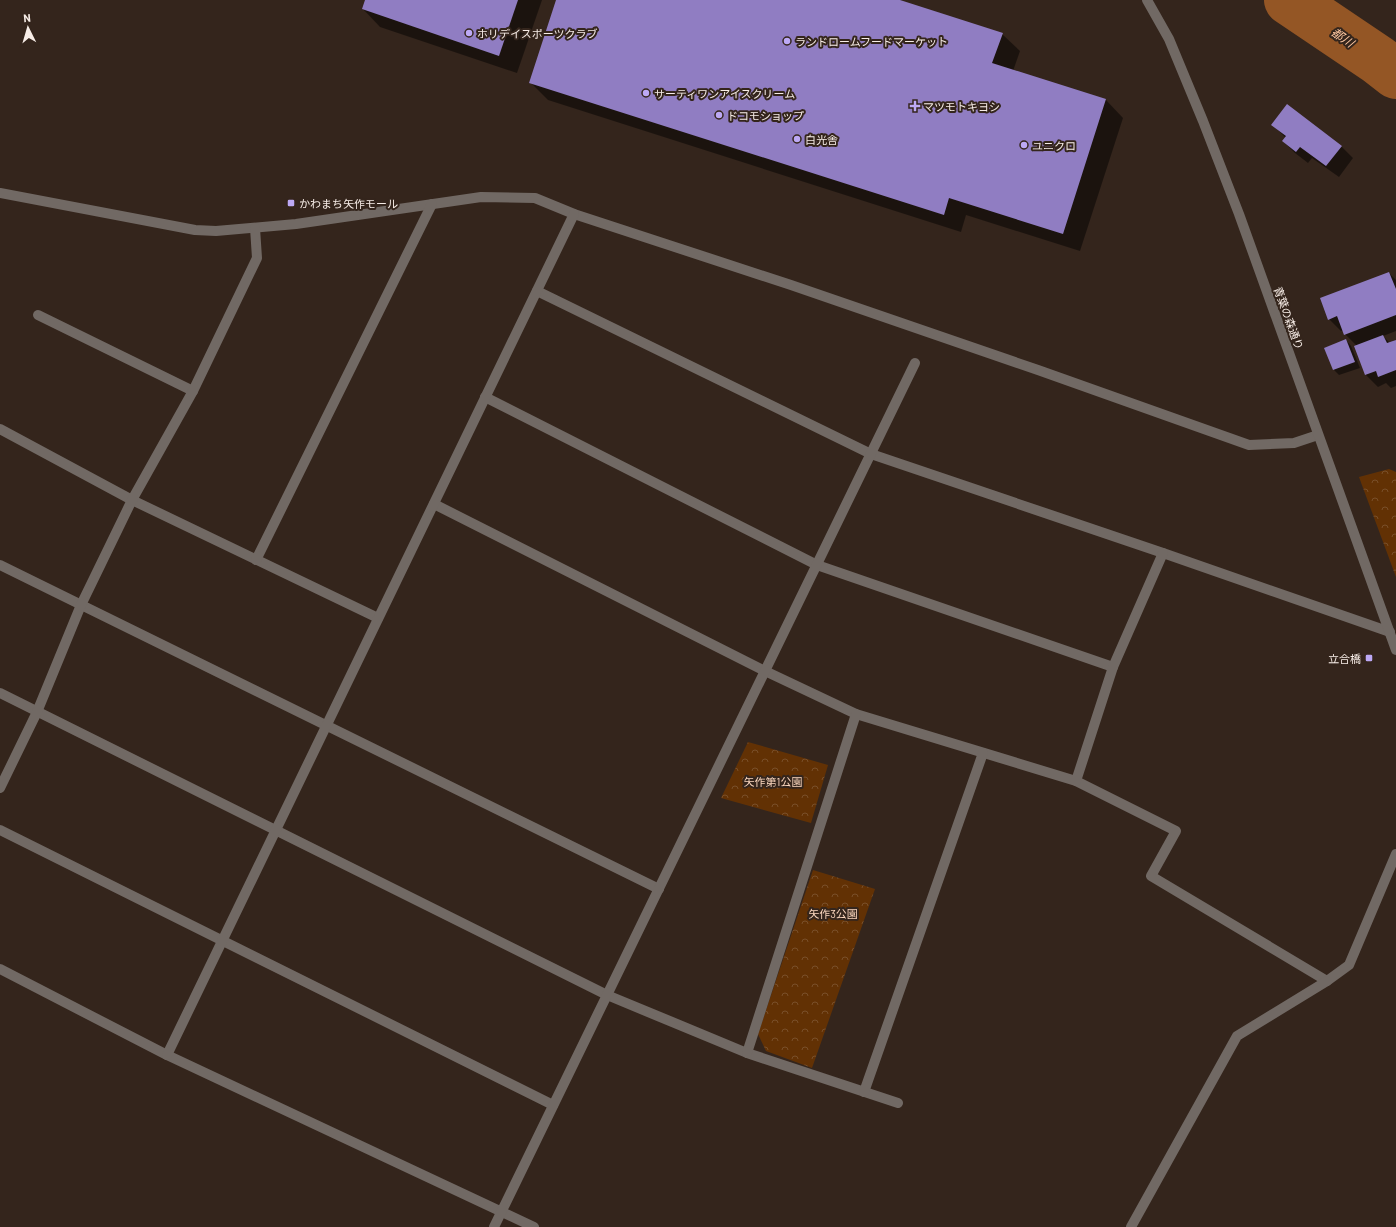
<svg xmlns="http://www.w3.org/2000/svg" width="1396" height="1227" font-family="Barlow,'Noto Sans JP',sans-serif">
  <defs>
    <pattern id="park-crowns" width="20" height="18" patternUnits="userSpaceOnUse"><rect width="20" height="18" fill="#623104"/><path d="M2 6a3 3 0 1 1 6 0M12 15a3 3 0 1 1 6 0" fill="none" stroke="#794f29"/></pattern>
  </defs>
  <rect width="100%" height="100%" fill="#34251c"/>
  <g fill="url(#park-crowns)">
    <path d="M1389,469L1396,472V577L1359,477Z"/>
    <path d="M748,742L828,765L811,823L721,798Z"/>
    <path d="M813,870L875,889L812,1068L766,1051L758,1034Z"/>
  </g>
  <g fill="#0007">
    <path d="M366,0H542L517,73L380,27L363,9Z"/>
    <path d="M557,0H897L1002,34L1020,51L1013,71L1106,100L1123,118L1080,251L966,215L961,232L548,100L531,83Z"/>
    <path d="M1273,125L1341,146L1353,158L1339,177L1312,158L1308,163L1295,153L1283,141L1286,138Z"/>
    <path d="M1389,273L1396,280V331L1383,336L1390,343L1396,341V386L1391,388L1386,383L1378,387L1366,375L1355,346H1357L1345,334L1344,330L1341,331L1329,319Z"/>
    <path d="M1346,340L1351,346L1360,368L1339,375L1334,370L1325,348Z"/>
  </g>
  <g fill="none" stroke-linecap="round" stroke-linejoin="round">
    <path stroke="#945625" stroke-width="50" d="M1289,0L1378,60L1396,74"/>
  </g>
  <g fill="#907dc2">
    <path d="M365,0H518L499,56L362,9Z"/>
    <path d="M556,0H900L1003,33L992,63L1106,99L1063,234L949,198L944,215L529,83Z"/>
    <path d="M1287,104L1342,146L1326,166L1300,147L1296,152L1282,141L1286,136L1271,125Z"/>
    <path d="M1389,272L1396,289V315L1344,335L1337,316L1328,320L1320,298Z"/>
    <path d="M1383,335L1387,343L1396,340V370L1378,377L1376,371L1365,375L1354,346Z"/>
    <path d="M1346,339L1355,362L1333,370L1324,348Z"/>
  </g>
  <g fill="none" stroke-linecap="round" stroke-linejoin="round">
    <g stroke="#716964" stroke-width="10">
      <path d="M0,193L195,230L216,231L296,224L481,197L535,198L574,214L791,285L1038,370L1249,445L1294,443L1318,435"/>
      <path d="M537,291L871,454L1163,553L1390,632"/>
      <path d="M38,315L193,391"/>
      <path d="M485,397L817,565L1113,667"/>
      <path d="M0,429L132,500L378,618"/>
      <path d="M434,504L765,671L856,714L1076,781L1176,831L1151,876L1327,981"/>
      <path d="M256,560L432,204"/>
      <path d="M0,565L659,889"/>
      <path d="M0,693L607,995L747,1053L898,1103"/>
      <path d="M1076,781L1113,667L1163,553"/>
      <path d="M0,788L37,712L81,605L132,500L193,391L257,258L255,228"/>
      <path d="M0,830L553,1105"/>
      <path d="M0,969L167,1055L534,1227"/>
      <path d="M747,1053L856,714"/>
      <path d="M167,1055L574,214"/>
      <path d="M864,1092L983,753"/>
      <path d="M494,1227L915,363"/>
      <path d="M1131,1227L1237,1036L1327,981L1349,965L1396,854"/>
    </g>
    <path stroke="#716964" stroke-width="10" d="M1147,0L1169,39L1203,121L1239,214L1396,650"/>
  </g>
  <g fill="#bda9f5" stroke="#34251c" stroke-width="1.5">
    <circle cx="469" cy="33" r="4"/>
    <circle cx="787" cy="41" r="4"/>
    <circle cx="646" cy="93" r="4"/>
    <path d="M913 100h4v4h4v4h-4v4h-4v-4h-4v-4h4z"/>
    <circle cx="719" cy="115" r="4"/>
    <circle cx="797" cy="139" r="4"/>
    <circle cx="1024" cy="145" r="4"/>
    <rect x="287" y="199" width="8" height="8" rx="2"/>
    <rect x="1365" y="654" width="8" height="8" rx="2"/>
  </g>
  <g text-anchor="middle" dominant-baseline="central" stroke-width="4" stroke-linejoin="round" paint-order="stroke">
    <g font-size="11" fill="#f7ede7" stroke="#34251c" text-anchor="start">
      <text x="477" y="33">ホリデイスポーツクラブ</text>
      <text x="795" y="41">ランドロームフードマーケット</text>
      <text x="654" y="93">サーティワンアイスクリーム</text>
      <text x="923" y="106">マツモトキヨシ</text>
      <text x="727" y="115">ドコモショップ</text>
      <text x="805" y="139">白光舎</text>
      <text x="1032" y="145">ユニクロ</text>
      <text x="299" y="203">かわまち矢作モール</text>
      <text x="1361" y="658" text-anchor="end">立合橋</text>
    </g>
    <g font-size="11" fill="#f7ede7" stroke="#34251c">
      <text transform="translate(1289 318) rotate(70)">青葉の森通り</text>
    </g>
    <g font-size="11" fill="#fcd7be" stroke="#34251c">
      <text x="773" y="781">矢作第1公園</text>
      <text x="833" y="913">矢作3公園</text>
    </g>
    <g font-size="12" font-style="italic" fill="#fec7a1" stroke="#34251c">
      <text transform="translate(1343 37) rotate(35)">都川</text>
    </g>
  </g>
  <g transform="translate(28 28) rotate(355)" stroke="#34251c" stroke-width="3" paint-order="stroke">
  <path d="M0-3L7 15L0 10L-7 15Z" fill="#f7ede7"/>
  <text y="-6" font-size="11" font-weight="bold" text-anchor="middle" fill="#f7ede7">N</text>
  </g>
</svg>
